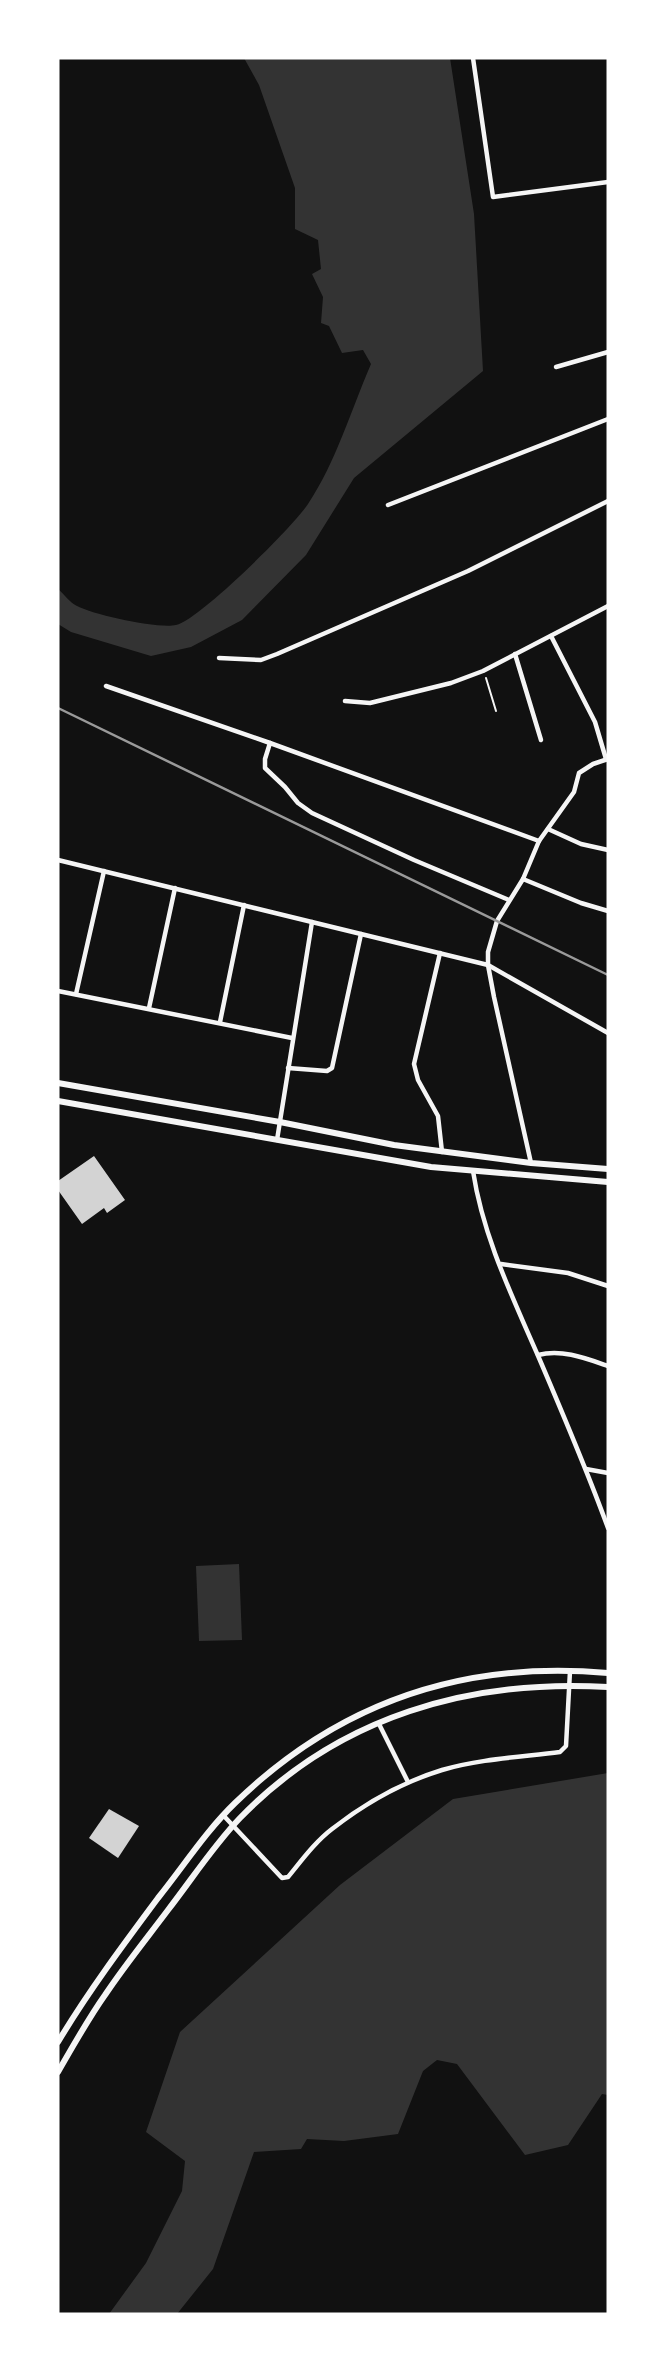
<svg xmlns="http://www.w3.org/2000/svg" width="666" height="2372" font-family="Signika,sans-serif">
  <rect width="100%" height="100%" fill="#111"/>
  <g fill="#333">
    <path d="M244,58H450L474,214L483,371L354,478L306,555L242,620L191,647L151,656L71,632L58,624V589C64,594 70,603 77,606C94,615 158,629 176,625C199,620 293,527 308,504C336,462 351,410 371,364L363,350L342,353L329,326L321,323L323,297L312,274L321,269L318,240L295,229V188L259,85Z"/>
    <path d="M239,1564L242,1640L199,1641L196,1566Z"/>
    <path d="M608,1773V2095L602,2094L568,2145L525,2155L457,2064L437,2060L423,2071L398,2134L344,2141L307,2139L301,2149L254,2152L213,2269L177,2314H109L146,2263L182,2191L185,2161L146,2132L180,2032L340,1885L453,1799Z"/>
  </g>
  <g fill="#d3d3d3">
    <path d="M94,1156L125,1200L107,1213L104,1208L82,1224L58,1190V1181Z"/>
    <path d="M109,1809L139,1826L118,1858L89,1838Z"/>
  </g>
  <g fill="none" stroke-linecap="round" stroke-linejoin="round">
    <path stroke="#f5f5f5" stroke-width="2" d="M486,678L496,711"/>
    <g stroke="#f5f5f5" stroke-width="4.5">
      <path d="M473,58L493,197L608,182"/>
      <path d="M556,367L608,352"/>
      <path d="M388,505L608,419"/>
      <path d="M551,636L595,722L606,759"/>
      <path d="M515,654L541,740"/>
      <path d="M219,658L261,660L277,654L468,571L608,501"/>
      <path d="M106,686L270,743L539,841"/>
      <path d="M345,701L370,703L451,683L483,671L608,606"/>
      <path d="M270,743L265,759V768L285,787L298,803L312,813L414,860L509,900"/>
      <path d="M548,829L581,844L608,850"/>
      <path d="M58,860L488,965L608,1033"/>
      <path d="M523,879L581,903L608,911"/>
      <path d="M440,953L414,1064L418,1080L438,1116L442,1152"/>
      <path d="M58,991L292,1038"/>
      <path d="M76,994L104,871"/>
      <path d="M149,1008L175,888"/>
      <path d="M220,1022L244,905"/>
      <path d="M288,1068L327,1071L332,1068L361,934"/>
      <path d="M277,1140L312,922"/>
      <path d="M531,1163L494,997L488,965V952L497,921L523,879L539,841L574,792L579,773L593,764L608,759"/>
      <path d="M473,1171C483,1237 513,1298 539,1358C563,1414 587,1470 608,1528"/>
      <path d="M501,1264L568,1273L608,1286"/>
      <path d="M538,1355C562,1349 585,1358 608,1366"/>
      <path d="M586,1469L608,1473"/>
      <path d="M379,1724L408,1782"/>
      <path d="M223,1815L282,1878L288,1877C302,1860 315,1842 332,1829C364,1804 403,1782 442,1770C479,1759 521,1757 560,1752L566,1746L570,1671"/>
    </g>
    <g stroke="#f5f5f5" stroke-width="6">
      <path d="M58,2042C88,1992 123,1945 158,1898C183,1867 206,1831 235,1803C339,1702 464,1660 608,1673"/>
      <path d="M58,2072C73,2046 88,2019 105,1995C125,1965 147,1938 168,1910C192,1879 214,1845 240,1818C339,1716 470,1679 608,1687"/>
    </g>
    <g stroke="#f5f5f5" stroke-width="6">
      <path d="M58,1083L280,1122L394,1145L531,1163L608,1169"/>
      <path d="M58,1101L431,1167L608,1182"/>
    </g>
    <path stroke="#9a9a9a" stroke-width="2.5" d="M58,708L608,975"/>
  </g>
  <rect width="666" height="2372" fill="none" stroke="#ffffff" stroke-width="119"/>
</svg>
